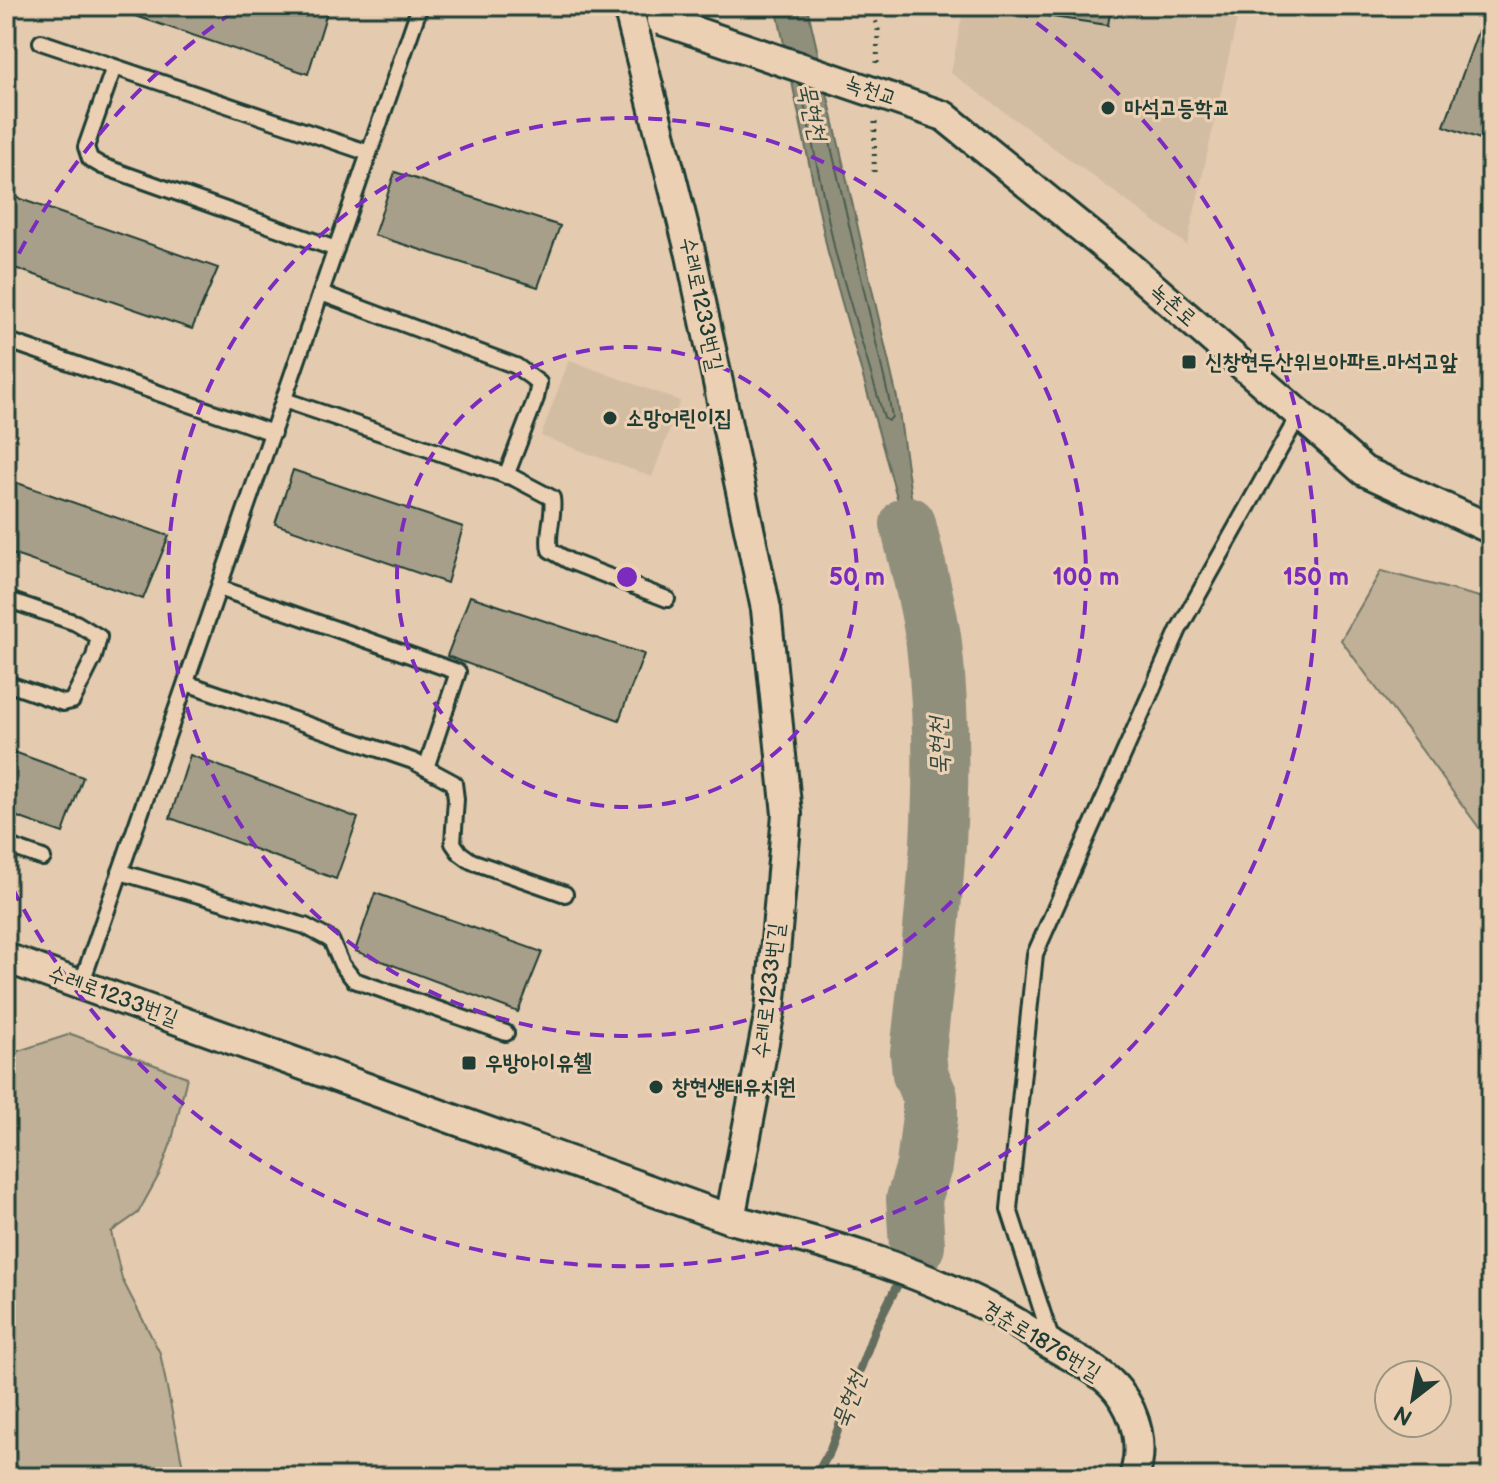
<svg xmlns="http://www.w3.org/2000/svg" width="1497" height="1483" font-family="'Balsamiq Sans','Poor Story',sans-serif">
  <rect width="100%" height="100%" fill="#e4caae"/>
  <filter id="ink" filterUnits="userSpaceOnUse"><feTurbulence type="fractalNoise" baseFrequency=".0125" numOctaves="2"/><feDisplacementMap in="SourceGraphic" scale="16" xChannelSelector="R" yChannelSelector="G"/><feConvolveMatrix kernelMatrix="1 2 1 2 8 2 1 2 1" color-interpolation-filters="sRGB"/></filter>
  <g filter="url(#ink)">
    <g fill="#d2bda3">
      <path d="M964,6H1240L1187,245L951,73Z"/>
      <path d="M569,360L680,401L652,477L541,436Z"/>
    </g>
    <g fill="#bfb097" stroke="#6f7666" stroke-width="2">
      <path d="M1381,571L1491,600V844L1341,640Z"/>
      <path d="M71,1034L187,1077L172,1140L160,1173L138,1213L111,1232L122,1279L160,1353L185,1477H6V1055Z"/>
    </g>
    <path fill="#908f7b" stroke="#636e5f" stroke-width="2" d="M776,6H807L897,398L926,600L828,253Z"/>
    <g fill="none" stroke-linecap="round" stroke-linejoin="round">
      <path stroke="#4c5e50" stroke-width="2" d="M800,84L835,251L884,418L888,421L892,417L889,399L818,90"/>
      <path stroke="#636e5f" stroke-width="9" d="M815,1477L830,1451L875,1329L917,1246"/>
      <path stroke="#908f7b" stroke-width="56" d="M908,524C917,564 929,604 934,644C950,781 933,917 918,1053L920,1074L930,1097V1116L924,1166L914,1199L917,1246"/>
    </g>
    <g fill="#a79f89" stroke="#1f3d34" stroke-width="2">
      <path d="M106,6H318L328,9L308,74Z"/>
      <path d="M1012,6H1111L1108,25L1011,11Z"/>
      <path d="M1487,6H1491V143L1444,126Z"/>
      <path d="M395,172L560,226L538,287L374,235Z"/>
      <path d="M6,194L218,268L192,329L6,265Z"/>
      <path d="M293,470L463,527L447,583L275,524Z"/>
      <path d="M6,479L169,536L143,599L6,552Z"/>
      <path d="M470,596L644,654L619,720L447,656Z"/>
      <path d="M6,749L83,777L63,833L6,813Z"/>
      <path d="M190,755L358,818L336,879L170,818Z"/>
      <path d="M375,893L542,952L518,1012L355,951Z"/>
    </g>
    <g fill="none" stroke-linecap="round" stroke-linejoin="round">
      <g stroke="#1f3d34" stroke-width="20">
        <g id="lane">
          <path d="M41,42L369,153"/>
          <path d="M114,67L86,147L90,159L102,166L336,249"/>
          <path d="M321,293L516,366L539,383L536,398L506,476"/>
          <path d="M6,340L273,433"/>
          <path d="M284,400L514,478L552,498C555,516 546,532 550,550L569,561L667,599"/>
          <path d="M219,588L458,672L426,768"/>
          <path d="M6,599L76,623L99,637L94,657L72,701L63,703L6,683"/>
          <path d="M186,683L413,761L454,783L456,799L453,843L460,853L471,861L565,894"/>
          <path d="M6,845L43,858"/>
          <path d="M120,872L305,926L331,940L342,965L354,980L506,1033"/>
          <path d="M81,985L420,6"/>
          <path d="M1052,1342L1009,1209L1035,954L1179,629L1299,415"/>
        </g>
      </g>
      <g stroke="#1f3d34" stroke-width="34">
        <g id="street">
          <path d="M944,116L1124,262L1364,471L1491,529"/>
          <path d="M6,958L730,1219L770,1011L787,814L766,609L691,255L628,7"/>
          <path d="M730,1219C821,1242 912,1267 995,1311C1015,1321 1034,1334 1053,1346C1074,1359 1102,1370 1118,1391C1137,1415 1144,1447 1134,1477"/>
        </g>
      </g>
      <g stroke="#1f3d34" stroke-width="5" stroke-dasharray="2 6" stroke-linecap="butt">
        <path d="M871,6L878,30L877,64"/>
        <path d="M874,172L875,122"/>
      </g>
      <use href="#lane" stroke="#ecd0b3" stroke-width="14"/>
      <use href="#street" stroke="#ecd0b3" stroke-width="28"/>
      <g stroke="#1f3d34" stroke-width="34" stroke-linecap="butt">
        <path id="street-bridge" d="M661,20L944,116"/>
      </g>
      <use href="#street-bridge" stroke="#ecd0b3" stroke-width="28"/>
    </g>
  </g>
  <g fill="none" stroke="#7b2cbf" stroke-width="4" stroke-dasharray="14 10">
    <circle cx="627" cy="577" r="230"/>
    <circle cx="627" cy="577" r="459"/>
    <path d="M8 275A689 689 0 0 1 237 9M1017 9A689 689 0 1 1 8 879"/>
  </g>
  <g fill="#1f3d34" stroke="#ecd0b3" stroke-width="3">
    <circle cx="1108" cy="108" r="8"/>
    <rect x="1181" y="354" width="16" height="16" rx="4"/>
    <circle cx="610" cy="418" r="8"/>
    <rect x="461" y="1055" width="16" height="16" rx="4"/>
    <circle cx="656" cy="1087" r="8"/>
  </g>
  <g text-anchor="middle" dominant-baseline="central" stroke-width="6" stroke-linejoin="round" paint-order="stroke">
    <g font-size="22" fill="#1f3d34" stroke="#ecd0b3">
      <text transform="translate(871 91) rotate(19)">녹천교</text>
      <text transform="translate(701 304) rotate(78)">수레로1233번길</text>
      <text transform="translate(1173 305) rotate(41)">녹촌로</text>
      <text transform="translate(769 991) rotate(-83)">수레로1233번길</text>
      <text transform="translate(113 996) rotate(20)">수레로1233번길</text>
      <text transform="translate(1041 1341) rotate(31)">경춘로1876번길</text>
    </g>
    <g font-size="22" font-weight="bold" fill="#1f3d34" stroke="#ecd0b3" text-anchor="start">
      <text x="1124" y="108">마석고등학교</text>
      <text x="1205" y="362">신창현두산위브아파트.마석고앞</text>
      <text x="626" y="418">소망어린이집</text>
      <text x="485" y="1063">우방아이유쉘</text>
      <text x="672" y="1087">창현생태유치원</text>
    </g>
    <g font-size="24" font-style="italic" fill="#30493f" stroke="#ecd0b3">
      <text transform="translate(812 112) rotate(77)">묵현천</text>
      <text transform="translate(939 746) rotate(-92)">묵현천</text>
      <text transform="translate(849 1400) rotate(-70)">묵현천</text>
    </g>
  </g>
  <circle cx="627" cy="577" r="12" fill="#7b2cbf" stroke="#ecd0b3" stroke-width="4"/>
  <g font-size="24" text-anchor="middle" font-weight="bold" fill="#7b2cbf" stroke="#ecd0b3" stroke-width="6" stroke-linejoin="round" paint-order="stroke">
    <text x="857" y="585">50 m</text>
    <text x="1086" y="585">100 m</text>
    <text x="1316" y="585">150 m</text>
  </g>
  <rect width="1497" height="1483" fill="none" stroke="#ecd0b3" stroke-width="32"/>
  <rect x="16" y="16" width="1465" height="1451" fill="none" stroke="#1f3d34" stroke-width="3" filter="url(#ink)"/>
  <g transform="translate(1413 1399) rotate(211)"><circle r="38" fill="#ecd0b3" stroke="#9a9580" stroke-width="2"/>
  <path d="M0-6L14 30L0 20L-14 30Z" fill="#1f3d34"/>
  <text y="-12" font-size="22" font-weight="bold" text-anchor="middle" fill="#1f3d34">N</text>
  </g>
</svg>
